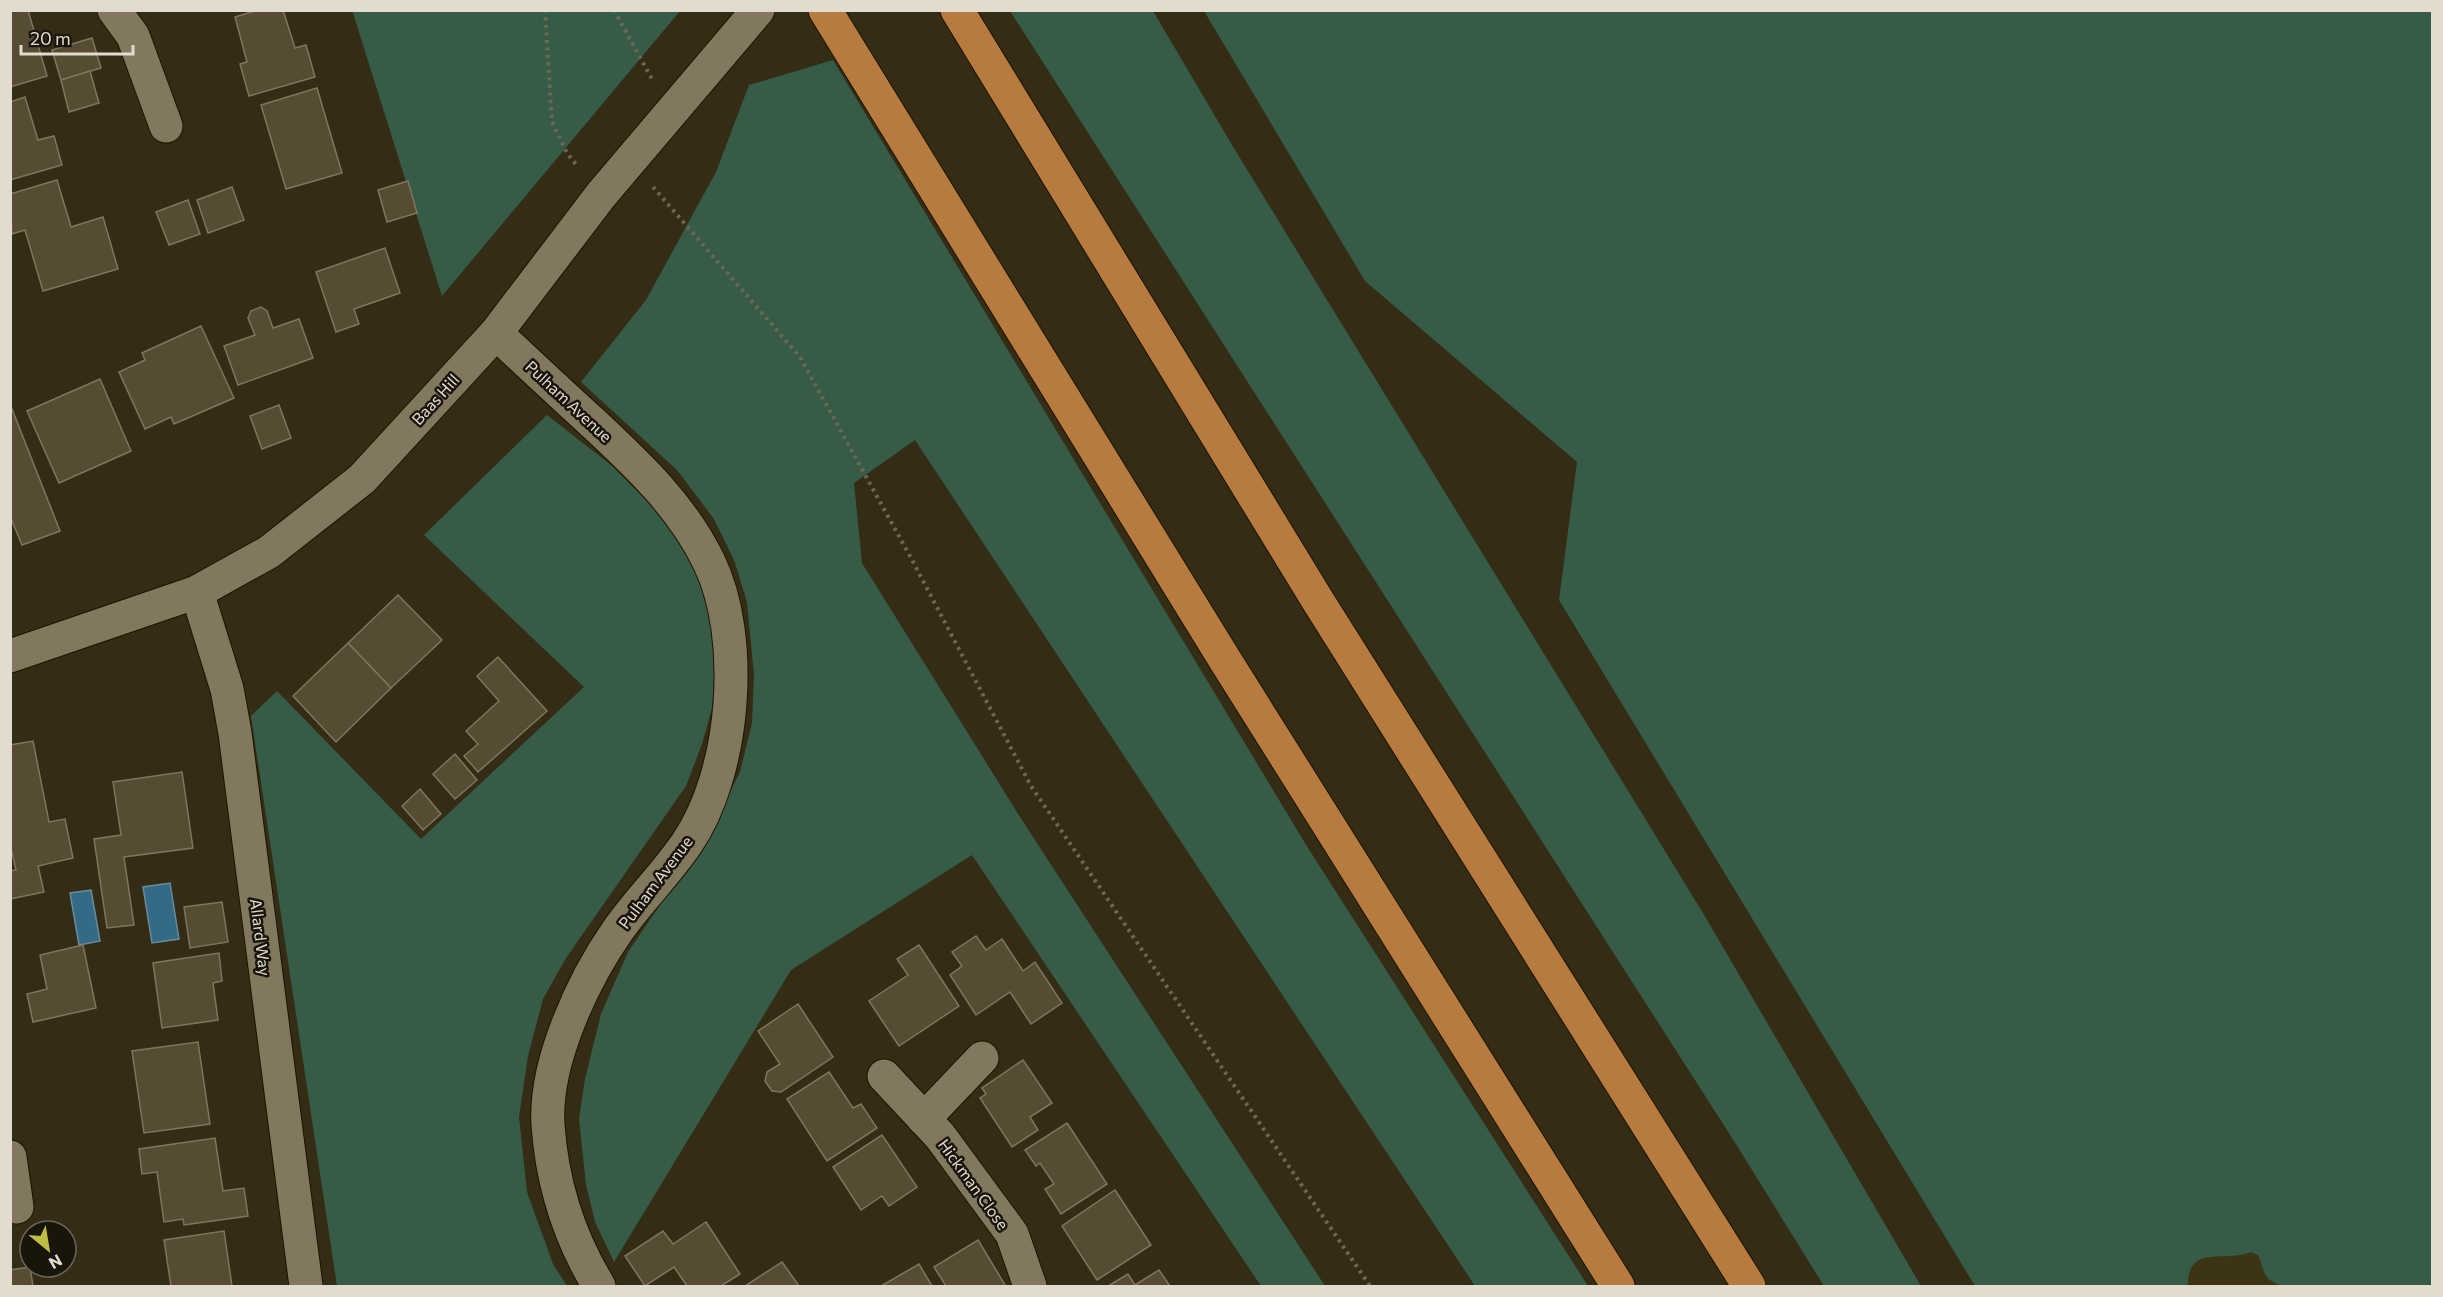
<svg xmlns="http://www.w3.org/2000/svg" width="2443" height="1297" font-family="Commissioner,sans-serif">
  <rect width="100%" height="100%" fill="#352c15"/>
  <g fill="#365c47">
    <path d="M352,10L680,11L442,296Z"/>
    <path d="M1010,11H1153L1235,150L1703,913L1921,1286H1824L1734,1141Z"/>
    <path d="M1204,11H2432V1286H1975L1559,600L1577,462L1365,281Z"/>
    <path d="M833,60L1308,848L1588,1286H1475L915,440L854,483L862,563L1020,817L1325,1286H1261L972,855L791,970L614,1262L595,1222L586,1185L579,1119L585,1079L601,1014L628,952L711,830L740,772L752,723L754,675L747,602L734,560L714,519L677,470L581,382L646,300L716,172L749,85Z"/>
    <path d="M547,415L611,465L651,505L681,544L697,574L710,618L716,665L712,708L702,744L686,786L566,958L543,999L528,1056L519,1117L527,1192L553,1264L567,1286H337L251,716L277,691L421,839L584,687L424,535Z"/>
  </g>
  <path fill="#3d3414" d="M2251,1252L2258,1255C2266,1273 2261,1278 2282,1286H2188C2187,1243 2226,1263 2251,1252Z"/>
  <g fill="#356a86" stroke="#698c9c" stroke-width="1.5">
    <path d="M170,883L179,939L152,943L143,887Z"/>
    <path d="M91,890L100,941L79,945L70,893Z"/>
  </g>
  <g fill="#554c33" stroke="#80765d" stroke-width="1.5">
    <path d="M10,10H28L47,76L10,87Z"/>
    <path d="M258,10H283L295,48L306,45L315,77L249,96L240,64L247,62L235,17Z"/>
    <path d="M92,38L101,68L61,80L52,50Z"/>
    <path d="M90,71L99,103L69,112L61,80Z"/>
    <path d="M317,88L342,173L286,189L261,105Z"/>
    <path d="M25,97L38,140L54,136L62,165L10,180V102Z"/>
    <path d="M57,180L71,227L103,217L118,269L43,291L25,230L12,234L10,194Z"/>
    <path d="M408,181L417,213L387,222L378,190Z"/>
    <path d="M232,187L244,220L208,233L197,200Z"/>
    <path d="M188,200L200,234L169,245L156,212Z"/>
    <path d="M385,248L400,293L354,309L359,324L336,332L316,272Z"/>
    <path d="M261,307L267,311L273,328L299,319L313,358L238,385L224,346L255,335L248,318L251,311Z"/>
    <path d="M201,326L234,398L174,424L171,417L145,429L119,372L145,360L142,353Z"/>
    <path d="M100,379L131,451L59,483L27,411Z"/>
    <path d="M279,405L291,438L262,449L250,416Z"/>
    <path d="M10,409H12L60,531L22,545L10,516Z"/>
    <path d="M398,595L442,640L391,688L348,643Z"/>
    <path d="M348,643L391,688L336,742L293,696Z"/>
    <path d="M498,657L547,711L478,772L464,756L478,744L466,731L499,701L477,676Z"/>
    <path d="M33,741L49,822L65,819L73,858L38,866L44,892L10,899V871L16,870L10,844V745Z"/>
    <path d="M455,754L477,780L455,799L433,774Z"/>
    <path d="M182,772L193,848L124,857L134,925L107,928L94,839L121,835L113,782Z"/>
    <path d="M420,789L441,814L423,830L402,806Z"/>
    <path d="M222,902L228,942L190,948L184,907Z"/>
    <path d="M976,936L986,950L1002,939L1023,971L1035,962L1062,1003L1031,1024L1010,992L976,1015L950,975L962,966L952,952Z"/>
    <path d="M83,945L96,1008L33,1022L27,994L47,989L40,955Z"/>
    <path d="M919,945L959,1006L899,1046L869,1001L908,975L897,959Z"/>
    <path d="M219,953L222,981L213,983L218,1020L162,1028L153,963Z"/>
    <path d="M798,1004L833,1057L781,1092L772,1091L765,1081L767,1072L780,1064L758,1031Z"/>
    <path d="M198,1042L210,1124L144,1133L132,1051Z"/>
    <path d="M1023,1060L1052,1103L1030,1117L1038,1130L1012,1147L980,1098L986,1094L982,1088Z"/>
    <path d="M829,1072L853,1108L861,1104L877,1128L827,1161L787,1099Z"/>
    <path d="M1067,1123L1107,1184L1061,1214L1045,1189L1054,1184L1040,1163L1036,1166L1025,1150Z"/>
    <path d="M882,1135L917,1187L889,1206L882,1196L861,1210L833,1167Z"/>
    <path d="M215,1138L223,1191L244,1188L248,1216L184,1225L183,1219L164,1222L157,1172L142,1174L139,1149Z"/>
    <path d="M1115,1190L1151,1245L1097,1280L1062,1226Z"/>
    <path d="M706,1222L740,1274L721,1286H687L674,1267L645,1286L625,1256L663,1231L673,1244Z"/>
    <path d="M224,1231L232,1286H171L164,1240Z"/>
    <path d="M978,1240L1005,1285L1002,1286H946L934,1267Z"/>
    <path d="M782,1262L799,1286H745Z"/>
    <path d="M919,1264L932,1286H881Z"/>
    <path d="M30,1267L33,1286H10V1270Z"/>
    <path d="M1159,1270L1170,1286H1108L1128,1274L1135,1285Z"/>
  </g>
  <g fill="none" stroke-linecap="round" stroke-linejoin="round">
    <g stroke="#1c1400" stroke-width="35">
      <g id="minor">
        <path d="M114,10L133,36L166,126"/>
        <path d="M496,333C528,363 560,393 593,423C638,465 682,506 709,562C746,638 735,773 687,843C666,874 639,900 618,930C583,980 544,1063 548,1125C552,1182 569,1237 599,1286"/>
        <path d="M197,592L227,689L235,733L306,1286"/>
        <path d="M10,656L197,592L269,552L362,479L496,333L601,195L758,10"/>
        <path d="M884,1076L940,1136L1012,1234L1030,1286"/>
        <path d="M924,1119L982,1058"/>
        <path d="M10,1157L17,1207"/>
      </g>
    </g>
    <g stroke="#1c1400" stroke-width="35">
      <g id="highway">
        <path d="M825,10L1225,660L1618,1286"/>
        <path d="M957,10L1318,601L1749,1286"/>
      </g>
    </g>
    <g stroke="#6f6753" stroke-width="4" stroke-dasharray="3 4.5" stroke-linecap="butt">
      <path d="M545,10L552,122L567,153L578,167"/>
      <path d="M614,10L653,81"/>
      <path d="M653,187L800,357L911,558L1031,786L1370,1286"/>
    </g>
    <use href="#minor" stroke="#82785e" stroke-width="33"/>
    <use href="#highway" stroke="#b87b3f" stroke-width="33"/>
  </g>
  <g text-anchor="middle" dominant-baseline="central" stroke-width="5" stroke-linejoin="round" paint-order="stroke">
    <g font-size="16" fill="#e1dcce" stroke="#19150b">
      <text transform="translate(435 399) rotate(-48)">Baas Hill</text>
      <text transform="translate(569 401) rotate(43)">Pulham Avenue</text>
      <text transform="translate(655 882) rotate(-53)">Pulham Avenue</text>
      <text transform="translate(261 937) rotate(83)">Allard Way</text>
      <text transform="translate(974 1184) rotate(54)">Hickman Close</text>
    </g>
  </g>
  <rect width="2443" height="1297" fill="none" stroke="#e1dcce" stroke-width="24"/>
  <g transform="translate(48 1249) rotate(150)"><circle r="28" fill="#19150b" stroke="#696559" stroke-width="1.5"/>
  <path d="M0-4.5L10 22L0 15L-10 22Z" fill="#bebf42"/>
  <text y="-9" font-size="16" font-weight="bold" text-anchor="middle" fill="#e1dcce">N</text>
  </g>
  <path d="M21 45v9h112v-9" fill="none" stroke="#e1dcce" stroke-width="3"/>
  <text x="30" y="45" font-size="18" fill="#e1dcce" stroke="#19150b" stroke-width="4.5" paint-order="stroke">20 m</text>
</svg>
